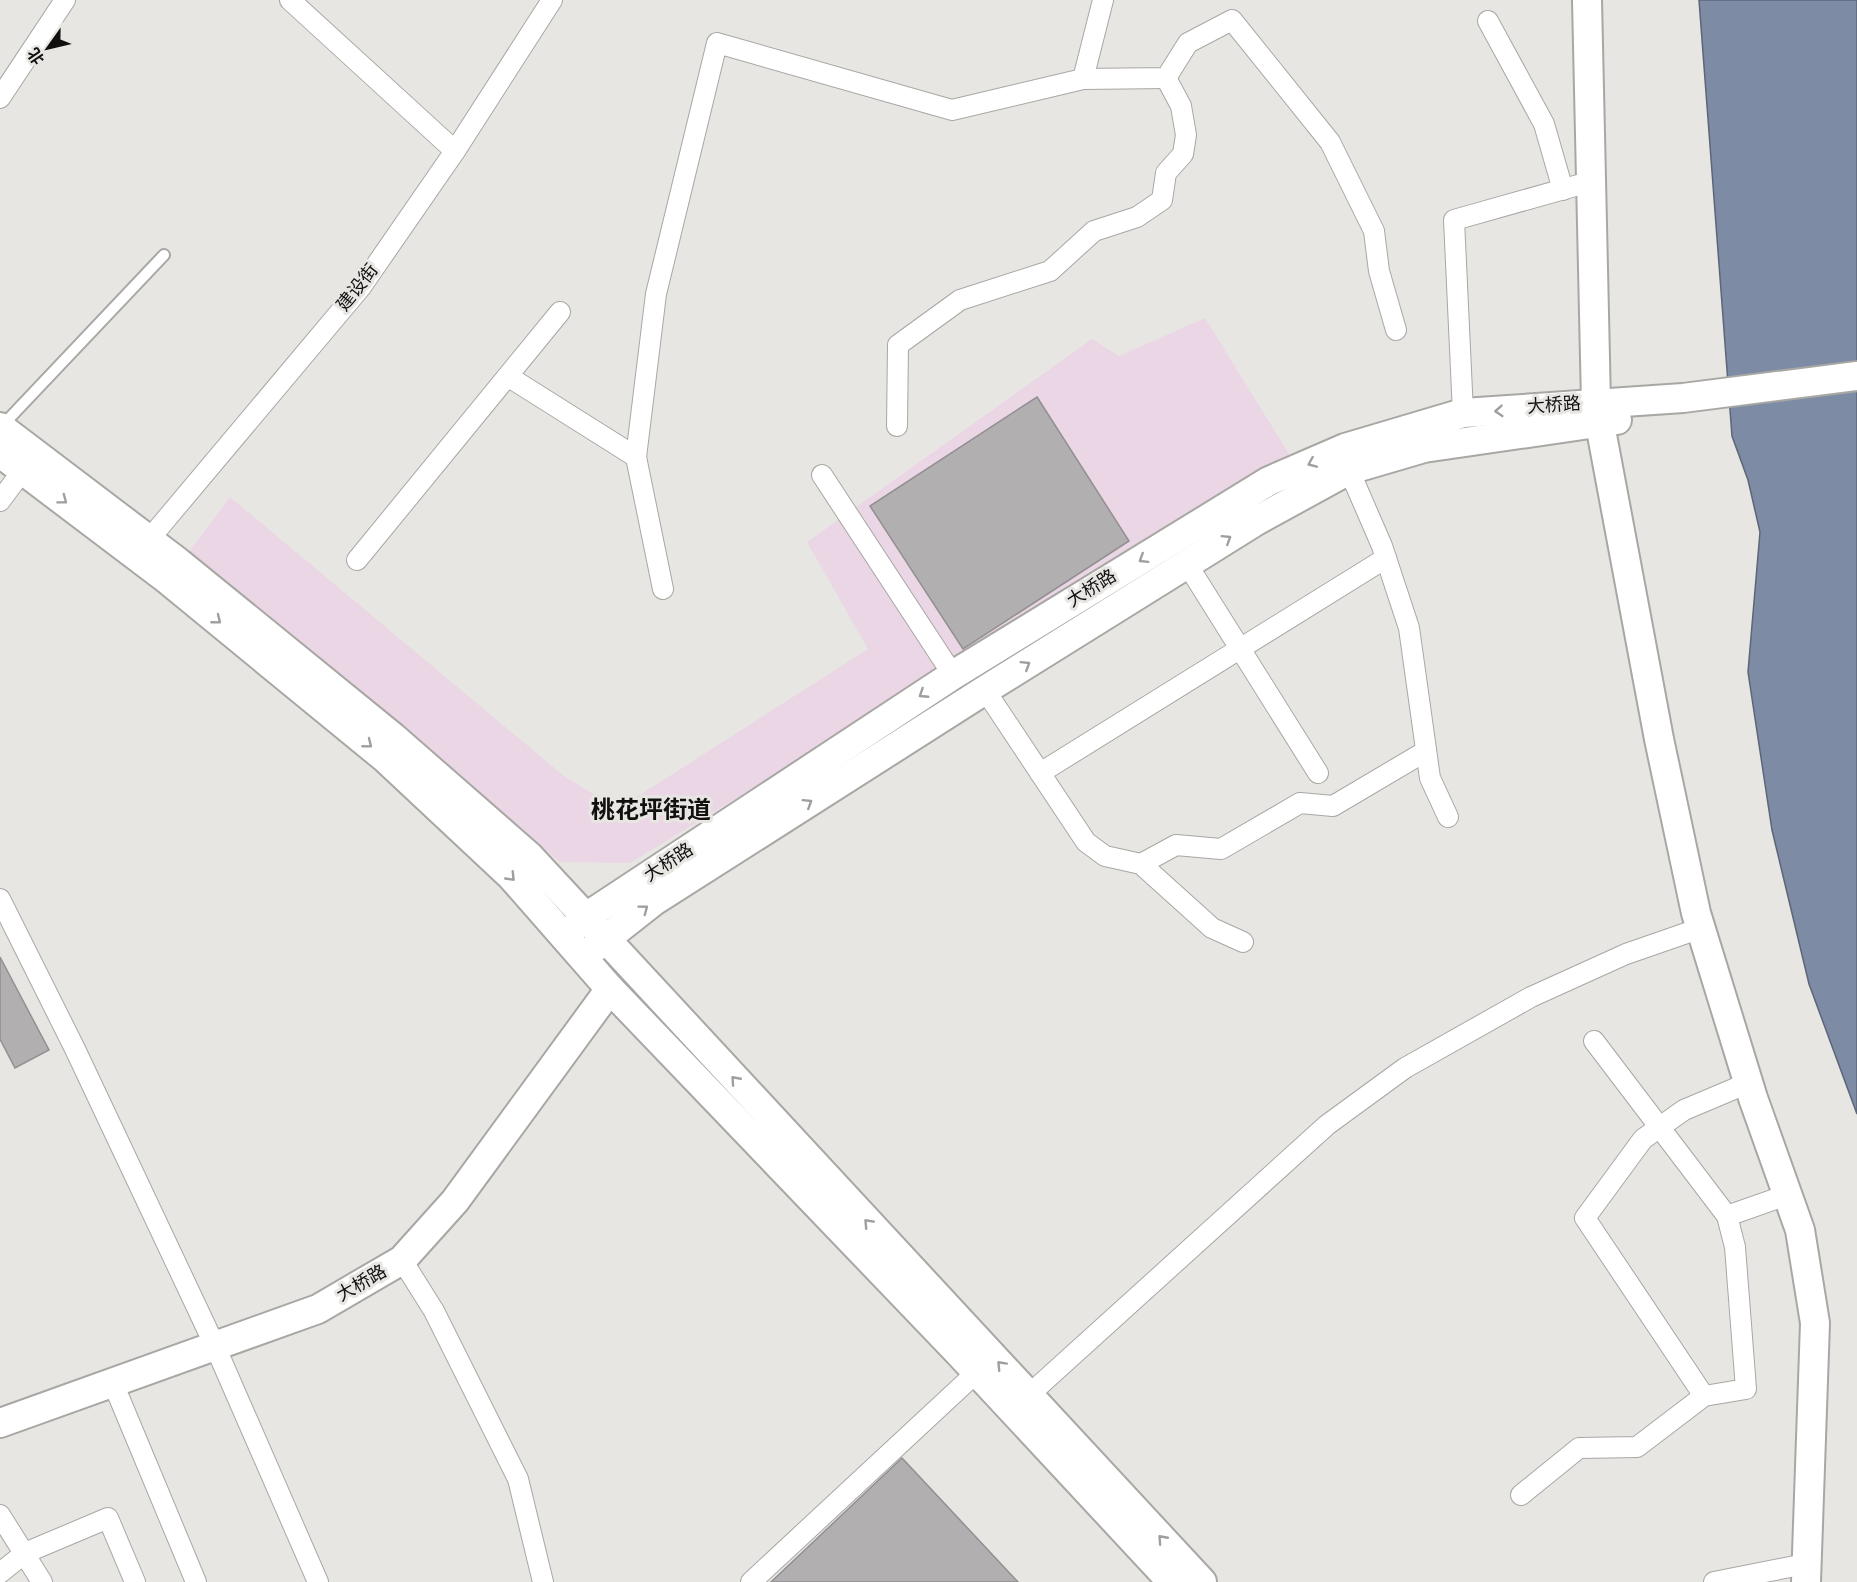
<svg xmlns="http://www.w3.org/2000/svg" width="1857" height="1582" font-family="'Alegreya Sans','Noto Sans SC',sans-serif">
  <rect width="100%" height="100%" fill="#e8e6e3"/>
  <path fill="#ead6e5" d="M1205,318L1289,454L1267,465L865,720L630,863L560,862L189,552L230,497L564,776L618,809L868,649L807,542L1092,339L1119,356Z"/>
  <path fill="#7d8ba5" stroke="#5d6678" stroke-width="1.5" d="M1699,0H1857V1114L1809,984L1772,830L1748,672L1760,532L1748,480L1732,436Z"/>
  <g fill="#b2afb1" stroke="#928f91" stroke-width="1.5">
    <path d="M1037,397L1129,541L963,649L870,506Z"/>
    <path d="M0,957L49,1050L15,1068L0,1039Z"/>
    <path d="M902,1458L1018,1582H771Z"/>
  </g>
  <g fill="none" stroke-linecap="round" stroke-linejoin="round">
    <g stroke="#a8a7a4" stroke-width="14">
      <path id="lane" d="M1,427L164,255"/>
    </g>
    <g stroke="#a8a7a4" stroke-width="22">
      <g id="street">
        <path d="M290,0L455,151"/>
        <path d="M1488,21L1544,124L1563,190"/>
        <path d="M1083,79L1103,0"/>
        <path d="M0,98L65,0"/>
        <path d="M509,377L636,457L663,589"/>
        <path d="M1463,413L1454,220L1589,182"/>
        <path d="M897,426L898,345L960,300L1050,271L1094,231L1137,217L1162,200L1166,173L1183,154L1186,135L1181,106L1166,78"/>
        <path d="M636,457L656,294L717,43L952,110L1083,79L1166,78L1188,43L1232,20L1330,142L1374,231L1379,271L1396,330"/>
        <path d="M1349,470L1382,546L1409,628L1430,778L1448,817"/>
        <path d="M822,475L953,675"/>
        <path d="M0,501L23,470"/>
        <path d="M141,549L361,287L455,151L552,0"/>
        <path d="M357,560L560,312"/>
        <path d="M1187,564L1318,773"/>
        <path d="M985,690L1086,842L1105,856L1141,864L1212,928L1243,942"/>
        <path d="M1040,773L1386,558"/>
        <path d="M1141,864L1176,845L1221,849L1300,803L1333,806L1426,751"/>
        <path d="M0,899L75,1049L215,1346L318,1582"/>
        <path d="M1727,1216L1787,1195"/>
        <path d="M402,1260L434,1311L518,1479L543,1582"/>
        <path d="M113,1383L196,1582"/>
        <path d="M1704,1396L1585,1218L1643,1139L1684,1110L1748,1083"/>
        <path d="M1021,1402L1327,1125L1405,1068L1531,997L1626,954L1701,928"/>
        <path d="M1521,1495L1579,1448L1637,1447L1704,1396L1746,1389L1735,1247L1727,1216L1594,1041"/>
        <path d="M0,1515L42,1582"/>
        <path d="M0,1573L25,1553L108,1518L135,1582"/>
        <path d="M751,1582L977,1372"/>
        <path d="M1714,1582L1805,1564"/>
      </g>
    </g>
    <g stroke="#a8a7a4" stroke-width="32">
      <g id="secondary">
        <path d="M1587,0L1596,403L1659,739L1696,913L1753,1098L1800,1230L1815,1323L1806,1582"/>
        <path d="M0,427L178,562L393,737L529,856L1202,1582"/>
        <path d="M0,453L164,577L386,759L511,876L610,989L960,1354L1172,1582"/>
        <path d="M574,928L586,917L953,675L1269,481L1345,448L1463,413L1683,398L1857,376"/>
        <path d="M593,949L654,901L985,690L1256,521L1349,470L1424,448L1617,420"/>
        <path d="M0,1423L318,1309L402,1260L455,1201L610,989"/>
      </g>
    </g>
    <use href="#lane" stroke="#fff" stroke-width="10"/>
    <use href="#street" stroke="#fff" stroke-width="20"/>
    <use href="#secondary" stroke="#fff" stroke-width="28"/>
  </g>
  <defs><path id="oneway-chevron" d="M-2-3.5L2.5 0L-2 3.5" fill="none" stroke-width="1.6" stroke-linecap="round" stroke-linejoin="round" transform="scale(1.5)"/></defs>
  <g stroke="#a09f9f">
    <use href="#oneway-chevron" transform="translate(1499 411) rotate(176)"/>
    <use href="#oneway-chevron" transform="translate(1312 463) rotate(157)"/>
    <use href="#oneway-chevron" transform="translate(63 500) rotate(37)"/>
    <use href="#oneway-chevron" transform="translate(1227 539) rotate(-32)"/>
    <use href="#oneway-chevron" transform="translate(1143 559) rotate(148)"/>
    <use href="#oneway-chevron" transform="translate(217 620) rotate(39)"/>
    <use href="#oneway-chevron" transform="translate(1026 665) rotate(-32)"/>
    <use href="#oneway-chevron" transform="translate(923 694) rotate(147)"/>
    <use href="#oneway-chevron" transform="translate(368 744) rotate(39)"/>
    <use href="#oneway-chevron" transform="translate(808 803) rotate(-32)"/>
    <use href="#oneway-chevron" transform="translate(511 877) rotate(46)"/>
    <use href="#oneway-chevron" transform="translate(644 909) rotate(-37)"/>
    <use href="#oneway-chevron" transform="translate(735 1080) rotate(-132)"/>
    <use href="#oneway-chevron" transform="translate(868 1223) rotate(-133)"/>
    <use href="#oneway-chevron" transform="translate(1001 1365) rotate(-133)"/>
    <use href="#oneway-chevron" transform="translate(1162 1539) rotate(-132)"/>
  </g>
  <g text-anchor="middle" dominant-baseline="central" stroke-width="6" stroke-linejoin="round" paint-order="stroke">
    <g font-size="18" fill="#11100f" stroke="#e8e6e3">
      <text transform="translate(358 288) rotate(-52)">建设街</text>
      <text transform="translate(1554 406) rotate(-4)">大桥路</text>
      <text transform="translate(1092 589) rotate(-32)">大桥路</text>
      <text transform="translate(669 863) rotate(-33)">大桥路</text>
      <text transform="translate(362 1284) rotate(-30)">大桥路</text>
    </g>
    <g font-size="24" font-weight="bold" fill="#11100f" stroke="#e8e6e3">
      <text x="651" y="811">桃花坪街道</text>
    </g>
  </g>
  <g transform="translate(48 48) rotate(236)" stroke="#e8e6e3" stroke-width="4.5" paint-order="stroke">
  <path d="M0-4.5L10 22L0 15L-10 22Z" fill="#11100f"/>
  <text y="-9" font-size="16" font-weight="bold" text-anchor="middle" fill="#11100f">北</text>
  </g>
</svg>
